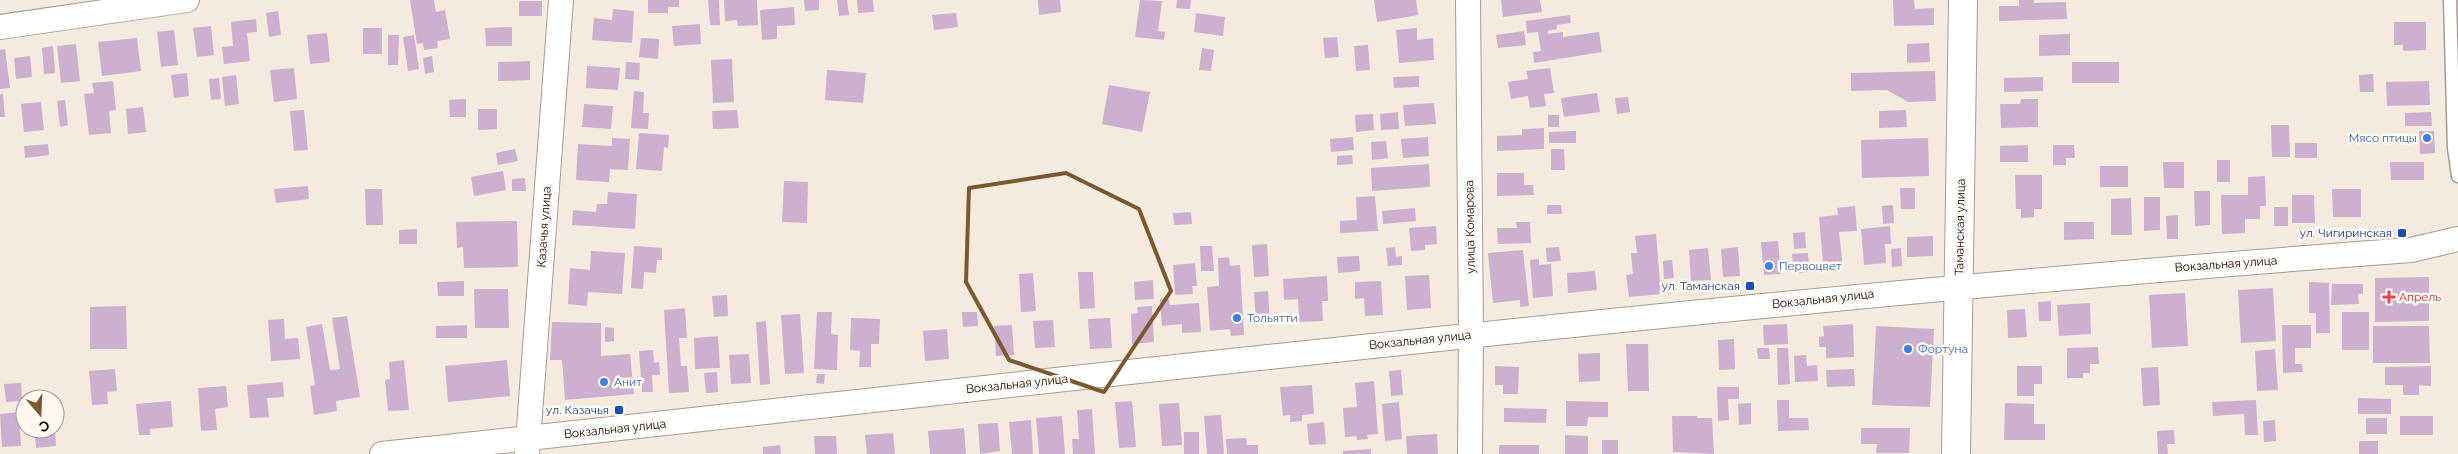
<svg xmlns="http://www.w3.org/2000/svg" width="2458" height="454" font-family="Raleway,sans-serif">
  <rect width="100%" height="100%" fill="#f4ebde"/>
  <g fill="#cdafd0">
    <path d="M410,0H434L436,12L445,10L450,39L437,41L438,48L424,50L423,43L417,44Z"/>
    <path d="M648,0H679V7H668V13H648Z"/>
    <path d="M708,0H719L720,25H710Z"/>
    <path d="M724,0H757L758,25L738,26L737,20L725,21Z"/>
    <path d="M804,0H819V10L805,11Z"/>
    <path d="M837,0H847L849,15L839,16Z"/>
    <path d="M857,0H873L874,12L858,13Z"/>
    <path d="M1038,0H1060L1061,12L1039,15Z"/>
    <path d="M1140,0L1162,1L1158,31L1165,32L1164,40L1135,37Z"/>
    <path d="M1177,0H1191L1190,9L1176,8Z"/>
    <path d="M1374,0H1416L1418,15L1377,22Z"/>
    <path d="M1501,0H1540L1542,12L1503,17Z"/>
    <path d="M1893,0H1914L1915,9L1934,8V25L1894,26Z"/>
    <path d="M2019,0H2034V3L2066,2L2067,19L1999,21V6H2019Z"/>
    <rect x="519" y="1" width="23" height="15"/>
    <path d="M794,7L795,25L777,26V39L762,40L760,10Z"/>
    <path d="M613,9L634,11L632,43L592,40L594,18L612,20Z"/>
    <path d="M278,11L281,35L269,37L266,13Z"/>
    <path d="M956,13L958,27L934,30L932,15Z"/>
    <path d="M1196,13L1225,17L1223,36L1194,32Z"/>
    <path d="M1570,15L1571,23L1557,25V29L1548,31V34L1563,32V37L1599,32L1602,52L1534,63L1533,52L1541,51L1538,32L1527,33L1526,21Z"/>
    <path d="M256,19L257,32L247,33L250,61L224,64L222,47L233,46L231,22Z"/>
    <path d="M2394,22H2426V50L2403,51V45H2394Z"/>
    <path d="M700,24L701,44L674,46L672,26Z"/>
    <path d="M211,26L214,55L197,57L193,28Z"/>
    <path d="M512,27V46H486L485,28Z"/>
    <rect x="363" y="28" width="19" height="26"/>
    <path d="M1417,28V40L1433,38L1434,60L1399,63L1396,30Z"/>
    <path d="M174,30L178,65L161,67L157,32Z"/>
    <path d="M1524,31L1526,45L1498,48L1496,35Z"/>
    <path d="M327,33L330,62L310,64L307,35Z"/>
    <path d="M2070,34V55L2039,56V35Z"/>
    <path d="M388,35H399L398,65H388Z"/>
    <path d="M414,35L419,69L408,71L403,37Z"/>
    <path d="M1337,37L1339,57L1325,58L1323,38Z"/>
    <path d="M137,38L141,71L102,76L98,42Z"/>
    <path d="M641,38L659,39L658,59L639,57Z"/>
    <path d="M1929,43L1930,62L1907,63V44Z"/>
    <path d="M76,44L80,81L61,83L57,46Z"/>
    <path d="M1368,45L1370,70L1356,71L1354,46Z"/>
    <path d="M53,46L55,73L44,74L42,48Z"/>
    <path d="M1202,48L1214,50L1211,71L1199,70Z"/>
    <path d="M5,49L10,88L0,89V50Z"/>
    <path d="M30,56L32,77L16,79L14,58Z"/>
    <path d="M432,56L434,72L425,74L423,58Z"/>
    <path d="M732,59L734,102L713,103L711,60Z"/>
    <path d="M530,61V80L498,81V62Z"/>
    <path d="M626,62L640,63L639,80L625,79Z"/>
    <rect x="2072" y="62" width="47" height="21"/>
    <path d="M587,66L620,68L618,90L586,88Z"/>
    <path d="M294,68L297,99L274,102L270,70Z"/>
    <path d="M1550,68L1554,93L1544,94L1546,106L1530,108L1528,96L1511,99L1508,82L1528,79L1526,71Z"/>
    <path d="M827,70L866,73L863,103L825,100Z"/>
    <path d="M1935,71L1936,101L1908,102L1887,90L1851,91V73Z"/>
    <path d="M187,73L189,96L174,98L171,75Z"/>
    <path d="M2373,74L2374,92H2360L2359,75Z"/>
    <path d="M236,75L239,104L225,106L222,77Z"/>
    <path d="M1419,76V87L1394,88L1393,77Z"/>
    <path d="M2043,77V91L2004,92V78Z"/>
    <path d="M219,78L221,99L211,100L209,79Z"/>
    <path d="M113,81L116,110L109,111L111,133L89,135L84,94L94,93L92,83Z"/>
    <path d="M2429,81L2430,105L2387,106L2386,82Z"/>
    <path d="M1109,85L1150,92L1142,132L1102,124Z"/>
    <path d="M634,91L644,92L643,113H649L648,129L631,128Z"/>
    <path d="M1597,93L1600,112L1564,117L1561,98Z"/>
    <path d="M0,94H3L5,117H0Z"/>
    <path d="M1628,97L1630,112L1617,114L1615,98Z"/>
    <path d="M466,99V117H450L449,100Z"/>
    <path d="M2021,99H2038V127L2001,128L2000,104H2020Z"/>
    <path d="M65,100L68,125L60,127L57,101Z"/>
    <path d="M41,102L44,130L24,132L21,104Z"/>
    <path d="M1434,103L1436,124L1405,126L1403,105Z"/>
    <path d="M584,104L613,106L611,129L582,127Z"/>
    <path d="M143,107L146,132L128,134L126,109Z"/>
    <path d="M478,109H497V129L478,130Z"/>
    <path d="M304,110L308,150L294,151L290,111Z"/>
    <path d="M737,110L739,128L713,129L712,111Z"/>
    <path d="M1906,110L1907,127L1879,128V111Z"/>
    <path d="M1398,112L1399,129L1381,130L1380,114Z"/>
    <path d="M2431,112L2432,126H2405V113Z"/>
    <path d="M1373,114L1374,130L1356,132L1355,115Z"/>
    <rect x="1548" y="115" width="11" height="12"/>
    <path d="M2271,125H2289L2290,157H2272Z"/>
    <path d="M1544,128V149L1497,151V136L1522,135V129Z"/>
    <path d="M1576,131V143H1549V132Z"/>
    <path d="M2419,131H2434L2435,153L2420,154Z"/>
    <path d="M639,133L669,135L668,148L664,147L662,171L636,169Z"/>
    <path d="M1353,137L1354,150L1331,152L1330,139Z"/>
    <path d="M1428,137L1429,156L1403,158L1401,139Z"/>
    <path d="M612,138L630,139L628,170L610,169L609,182L576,180L578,144L612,146Z"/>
    <path d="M1928,138L1929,176L1862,178L1861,140Z"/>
    <path d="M1386,141L1388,158L1372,160L1371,142Z"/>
    <rect x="2295" y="143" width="22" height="15"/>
    <path d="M48,144L49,155L25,158L24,146Z"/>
    <path d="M2028,145V162H2000V146Z"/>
    <path d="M2053,145H2074L2075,158H2066V165H2053Z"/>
    <path d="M515,149L518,161L498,165L496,153Z"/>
    <path d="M1551,149H1564L1565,170H1551Z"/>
    <path d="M1352,155L1353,164L1337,165V156Z"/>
    <rect x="2217" y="160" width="13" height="22"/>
    <path d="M2163,162H2184V188H2164Z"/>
    <path d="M2390,162H2424V180H2391Z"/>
    <path d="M1429,164L1430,187L1372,191L1371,168Z"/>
    <rect x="2100" y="166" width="28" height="21"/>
    <path d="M503,171L506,190L474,196L471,177Z"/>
    <path d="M1497,173H1524V185H1533L1534,195L1497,196Z"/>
    <path d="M2015,175H2042V209H2034V217L2021,218V209H2016Z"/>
    <path d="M2265,176L2266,206H2260V219H2245V233L2222,234L2221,195H2248V177Z"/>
    <path d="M525,178L526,191H512V179Z"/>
    <path d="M784,181L808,182L807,223L782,222Z"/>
    <path d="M308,186L309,199L276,203L274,189Z"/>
    <path d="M1900,188H1915V209H1901Z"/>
    <path d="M365,189H382L383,225H366Z"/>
    <path d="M2332,189H2361V217H2333Z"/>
    <path d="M2194,191H2210V225L2195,226Z"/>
    <path d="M608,192L637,194L635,229L572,225L573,210L596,212L597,204H607Z"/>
    <path d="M2292,195H2314L2315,223H2292Z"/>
    <path d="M1375,196L1378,231L1340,233V221L1357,220L1356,197Z"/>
    <path d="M2144,197H2160V230L2144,231Z"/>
    <path d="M2131,198L2132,235H2111V199Z"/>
    <path d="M1547,205H1561L1562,214H1547Z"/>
    <path d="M1893,205L1894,223L1883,224L1882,206Z"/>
    <path d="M1855,206L1857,231L1839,232L1843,267L1830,269L1829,261L1823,262L1819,217L1838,215L1837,208Z"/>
    <rect x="2274" y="207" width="14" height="19"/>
    <path d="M1415,208L1416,221L1383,224L1382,211Z"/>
    <path d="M1191,212L1192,224L1174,225L1173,213Z"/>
    <path d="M2178,215V239H2167L2166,216Z"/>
    <path d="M517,221L518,267L464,268L463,247L457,248L456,222Z"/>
    <path d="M1516,222H1530L1531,243L1498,244L1497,228H1517Z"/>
    <path d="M2064,222H2094V239L2064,240Z"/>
    <path d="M1436,226L1437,244L1425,245V250L1411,251L1409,228Z"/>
    <path d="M1890,226L1891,244H1885L1886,263L1864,265L1861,229Z"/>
    <path d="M417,229V244H399V230Z"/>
    <path d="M1805,232L1806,248L1794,249L1793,233Z"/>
    <path d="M1656,234L1661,294L1629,297L1626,275L1633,274L1631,253H1637L1635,236Z"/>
    <path d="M1933,236V256L1907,257V237Z"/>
    <path d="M1778,241L1781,274L1764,275L1761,242Z"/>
    <path d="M1267,244L1269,276L1254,277L1252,245Z"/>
    <path d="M634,246L662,248V260H657L656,273L644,272L643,289L631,288Z"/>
    <path d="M1200,246H1212L1214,271H1201Z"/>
    <path d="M1395,247L1396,257L1402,256V265L1388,266L1386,248Z"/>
    <path d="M1559,247L1561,261L1547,262L1546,248Z"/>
    <path d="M1738,247L1740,276L1723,277L1721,249Z"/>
    <path d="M1708,248L1711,280L1691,281L1689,250Z"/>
    <path d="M1901,248L1902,266L1892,267L1891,249Z"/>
    <path d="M1523,250L1529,306L1520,307V300L1493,303L1488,253Z"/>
    <path d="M591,251L625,253L622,294L588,292L587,306L568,304L570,268L590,270Z"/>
    <path d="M1808,253L1809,272L1794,274L1792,254Z"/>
    <path d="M1359,256L1360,271L1338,273L1337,257Z"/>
    <path d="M1229,257L1230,266L1240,265L1244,335L1231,336L1230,329L1210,331L1207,287L1219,286L1218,258Z"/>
    <path d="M1539,259V265L1551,264L1553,296L1533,298L1530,260Z"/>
    <path d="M1672,260L1674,278L1664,279L1663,261Z"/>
    <path d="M1195,263L1197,286H1192L1193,294L1175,295L1173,265Z"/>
    <path d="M1595,271L1597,290L1568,293L1567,273Z"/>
    <path d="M1078,272H1093L1095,308L1080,309Z"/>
    <path d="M1033,273L1036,311L1021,312L1019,274Z"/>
    <path d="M1429,275L1431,308L1407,310L1405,276Z"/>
    <path d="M1327,276L1328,301H1322L1323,321L1299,322L1298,299L1284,300L1283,279Z"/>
    <path d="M2429,277V321L2375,322V278Z"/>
    <path d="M1153,280L1154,299L1135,300L1134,282Z"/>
    <path d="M464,281V296H438L437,282Z"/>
    <path d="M1381,281L1383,315L1365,316L1364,298L1355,299V282Z"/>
    <path d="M2309,282L2329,283L2330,333H2316V313H2309Z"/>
    <path d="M2332,284H2363V294H2358L2359,304L2331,305Z"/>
    <path d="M2273,288L2276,341L2241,343L2238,290Z"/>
    <path d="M474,289H508L509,328H475Z"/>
    <path d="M1268,291L1270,322L1256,323L1254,292Z"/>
    <path d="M2185,293L2188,346L2152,348L2149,295Z"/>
    <path d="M727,295L728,316L714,317L712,296Z"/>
    <path d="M1160,299H1169L1170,305L1199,303L1201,332L1182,333V324L1162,326Z"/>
    <path d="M2051,301V321H2039L2038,302Z"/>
    <path d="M2090,303L2091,334L2059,336L2057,305Z"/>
    <path d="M126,306L127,349H90V307Z"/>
    <path d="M1152,306L1154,342L1132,344L1131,314L1138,313L1137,307Z"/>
    <path d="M685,308L687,338H679L681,366H687L689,392L669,393L664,310Z"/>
    <path d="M2025,309L2027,337L2008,338L2007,310Z"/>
    <path d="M817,312H832L831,334L838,335L837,370L814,369Z"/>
    <path d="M962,312H977L978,326L963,327Z"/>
    <rect x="2342" y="312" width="27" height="38"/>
    <path d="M800,314L804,373L785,374L781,315Z"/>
    <path d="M347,316L360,397L336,401L337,411L314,415L310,386L315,385L306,327L322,324L330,370L340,369L332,318Z"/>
    <path d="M851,318L880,319L879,344H871V367H859L860,351L850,350Z"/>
    <path d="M1110,318L1112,348L1090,349L1088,319Z"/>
    <path d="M284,319L285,339L298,338L300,359L271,361L268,320Z"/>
    <path d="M1053,320L1055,347L1035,348L1033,321Z"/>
    <path d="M766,321L770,384L760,385L756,322Z"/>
    <path d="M552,322L601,323V356L630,354L634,394L565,400L562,360H550Z"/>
    <path d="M1787,324L1788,344L1764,345L1763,325Z"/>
    <path d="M1853,324L1854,357L1826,358V347H1819V337L1824,336L1823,326Z"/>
    <path d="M467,325V338H436V326Z"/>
    <path d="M1012,325L1014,355L996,356L994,326Z"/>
    <path d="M2282,325H2311V348H2295V364H2302L2303,372L2283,373Z"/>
    <path d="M1876,326L1934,329L1930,407L1872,405Z"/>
    <path d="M2373,326H2429L2430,363H2373Z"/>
    <path d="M605,327L614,328V341L605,342Z"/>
    <path d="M947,329L949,359L925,361L923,331Z"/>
    <path d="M718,336L720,368L695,369L694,338Z"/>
    <path d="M1734,339L1735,369L1719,370L1718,340Z"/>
    <path d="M1626,344H1648L1649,391H1628Z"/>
    <path d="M2098,347L2099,364H2090V373H2083V378H2067V348Z"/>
    <path d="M1757,348H1769L1770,359H1758Z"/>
    <path d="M1777,348H1788L1790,384L1778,385Z"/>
    <path d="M2275,349L2278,390L2257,391L2255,351Z"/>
    <path d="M653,350L654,363L659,362L660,375H652L653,392H642L639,351Z"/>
    <path d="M1600,353V381L1579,382L1578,354Z"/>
    <path d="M749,354L751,383L731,384L729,355Z"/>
    <path d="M1806,355L1807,366L1817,365L1818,381L1795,382L1794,356Z"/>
    <path d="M404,360L409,410L388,411L385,380L390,379L389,362Z"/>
    <path d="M507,360L510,396L448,402L445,366Z"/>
    <path d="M1495,366L1519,367L1518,394H1503V385H1495Z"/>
    <path d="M2017,366H2042V384H2034V396H2017Z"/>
    <path d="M2431,366V386L2419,385V395H2403V385H2385V367Z"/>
    <path d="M2158,367L2160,405L2143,406L2141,368Z"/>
    <path d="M115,369L117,391L107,392L108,404L92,405L89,371Z"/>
    <path d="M1854,369L1855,386L1827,387L1826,370Z"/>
    <path d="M1401,370L1403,395L1391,396L1389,371Z"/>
    <path d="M717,372L718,392L706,393L704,373Z"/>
    <path d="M817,374H825L824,384L816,383Z"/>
    <path d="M1374,381L1378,434L1367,435L1368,439L1357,440L1356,436L1345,437L1343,408L1357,407L1355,383Z"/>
    <path d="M283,382L284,397L267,398L269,417L250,418L247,385Z"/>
    <path d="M21,383L22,401L6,402L4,384Z"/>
    <path d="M1312,385L1314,414L1302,415V421L1290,422V415L1283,416L1280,387Z"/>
    <path d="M226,386L228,407L215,409L217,430L201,431L198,388Z"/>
    <path d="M1717,387H1739V399H1728L1729,420L1718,421Z"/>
    <path d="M2358,398L2391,399V414H2358Z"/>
    <path d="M1777,400H1789V418H1808L1809,430L1778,431Z"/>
    <path d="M2256,400L2258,435H2245L2244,414L2213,416L2212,402Z"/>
    <path d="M171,401L173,427L150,429V435H139L136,404Z"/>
    <path d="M1132,401L1136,447L1119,448L1115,402Z"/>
    <path d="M1566,401L1608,402V417H1588L1587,426H1566Z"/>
    <path d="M1399,402L1402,439L1385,441L1382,404Z"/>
    <path d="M1179,403L1182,445L1162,446L1159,404Z"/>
    <path d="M1751,403V424L1739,425L1738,404Z"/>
    <path d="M2005,403L2034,404V424H2045V440H2004Z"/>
    <path d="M1504,408L1547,409L1546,423L1504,422Z"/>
    <path d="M1092,409L1095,454H1073L1072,439H1079L1077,410Z"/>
    <path d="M19,412L21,446L2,447L0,414Z"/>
    <path d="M1221,415L1224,454H1207L1204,416Z"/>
    <path d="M1062,416L1065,454H1039L1036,418Z"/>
    <path d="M1672,416H1697V418H1712L1714,454L1673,452Z"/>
    <rect x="2400" y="416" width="33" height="19"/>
    <rect x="2366" y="418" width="21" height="16"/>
    <path d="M1031,420L1033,454H1012L1009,422Z"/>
    <path d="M2275,420L2276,441L2264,442L2263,421Z"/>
    <path d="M1324,422L1326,444L1309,445L1307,424Z"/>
    <path d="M998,423L1000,451L980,454L978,424Z"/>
    <path d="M964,428L966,454H930L928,431Z"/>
    <path d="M1861,428H1910L1909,453H1876L1877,444H1861Z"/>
    <path d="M34,429H55L56,446L36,448Z"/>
    <path d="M2174,430L2175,444H2167L2168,454H2158L2157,431Z"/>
    <rect x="1184" y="432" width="15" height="22"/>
    <path d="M893,433L895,454H867L865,435Z"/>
    <path d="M1437,434L1438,454H1407L1406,436Z"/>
    <path d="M1565,435L1588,436V454H1565Z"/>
    <path d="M814,436H836L837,454H815Z"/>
    <path d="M1246,438L1247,445H1258V454H1227L1226,439Z"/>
    <rect x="1602" y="440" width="16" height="14"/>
    <rect x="2359" y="441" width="19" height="13"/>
    <path d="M780,445L781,454H763V447Z"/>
    <rect x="1499" y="445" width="40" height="9"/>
    <path d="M1371,449V454H1343V451Z"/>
  </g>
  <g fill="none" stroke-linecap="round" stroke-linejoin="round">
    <g stroke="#a59c90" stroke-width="15">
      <path id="lane" d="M2450,0L2454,148L2458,176"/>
    </g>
    <g stroke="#a59c90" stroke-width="26">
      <g id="street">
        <path d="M1468,0L1471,334L1470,454"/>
        <path d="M0,27L187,0"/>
        <path d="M382,454C1058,381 1733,300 2411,250L2458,239"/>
        <path d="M527,454L561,0"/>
      </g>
    </g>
    <g stroke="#a59c90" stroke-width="30">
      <path id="secondary" d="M1956,454L1963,0"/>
    </g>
    <use href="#lane" stroke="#fff" stroke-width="12"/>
    <use href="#street" stroke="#fff" stroke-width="24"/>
    <use href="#secondary" stroke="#fff" stroke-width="28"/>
  </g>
  <path fill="none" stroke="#7a5930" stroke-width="4" stroke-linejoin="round" d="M1066,173L1139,209L1171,291L1104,392L1009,360L966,282L969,188Z"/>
  <g fill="#3f7fe0" stroke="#fef8f1" stroke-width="2">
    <circle cx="2427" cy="138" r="5"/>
    <circle cx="1769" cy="266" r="5"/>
    <circle cx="1237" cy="318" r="5"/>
    <circle cx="1908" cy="349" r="5"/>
    <circle cx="604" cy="382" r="5"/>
  </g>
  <g fill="#1a4fb4" stroke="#fef8f1" stroke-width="2">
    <rect x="2397" y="228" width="10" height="10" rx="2.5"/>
    <rect x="1745" y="281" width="10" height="10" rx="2.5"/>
    <rect x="614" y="405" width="10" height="10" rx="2.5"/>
  </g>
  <path fill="#e0444e" stroke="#fef8f1" stroke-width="2" d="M2386.5 289.5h5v5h5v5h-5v5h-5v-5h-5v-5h5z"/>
  <g text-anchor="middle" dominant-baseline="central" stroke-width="5" stroke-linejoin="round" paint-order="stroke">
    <g font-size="12" fill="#366cbe" stroke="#fef8f1" text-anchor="start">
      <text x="2417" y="138" text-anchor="end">Мясо птицы</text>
      <text x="1779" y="266">Первоцвет</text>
      <text x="1247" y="318">Тольятти</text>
      <text x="1918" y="349">Фортуна</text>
      <text x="614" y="382">Анит</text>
    </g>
    <g font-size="12" fill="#110e0a" stroke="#fef8f1">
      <text transform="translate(544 227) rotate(-86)">Казачья улица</text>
      <text transform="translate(1470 227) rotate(-91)">улица Комарова</text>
      <text transform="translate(1960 227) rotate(-89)">Таманская улица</text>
      <text transform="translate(2226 264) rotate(-4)">Вокзальная улица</text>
      <text transform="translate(1823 299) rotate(-6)">Вокзальная улица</text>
      <text transform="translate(1420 340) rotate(-6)">Вокзальная улица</text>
      <text transform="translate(1017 384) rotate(-6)">Вокзальная улица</text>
      <text transform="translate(615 429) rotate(-6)">Вокзальная улица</text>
    </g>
    <g font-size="12" fill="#164399" stroke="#fef8f1" text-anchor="end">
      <text x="2392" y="233">ул. Чигиринская</text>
      <text x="1740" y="286">ул. Таманская</text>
      <text x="609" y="410">ул. Казачья</text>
    </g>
    <g font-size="12" fill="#be3a42" stroke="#fef8f1" text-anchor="start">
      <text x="2399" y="297">Апрель</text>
    </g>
  </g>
  <g transform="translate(40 414) rotate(161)"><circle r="24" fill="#fef8f1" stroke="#9f9a95"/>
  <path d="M0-4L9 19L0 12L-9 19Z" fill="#7a5930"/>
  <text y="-8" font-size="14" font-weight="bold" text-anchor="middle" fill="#110e0a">С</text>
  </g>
</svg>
